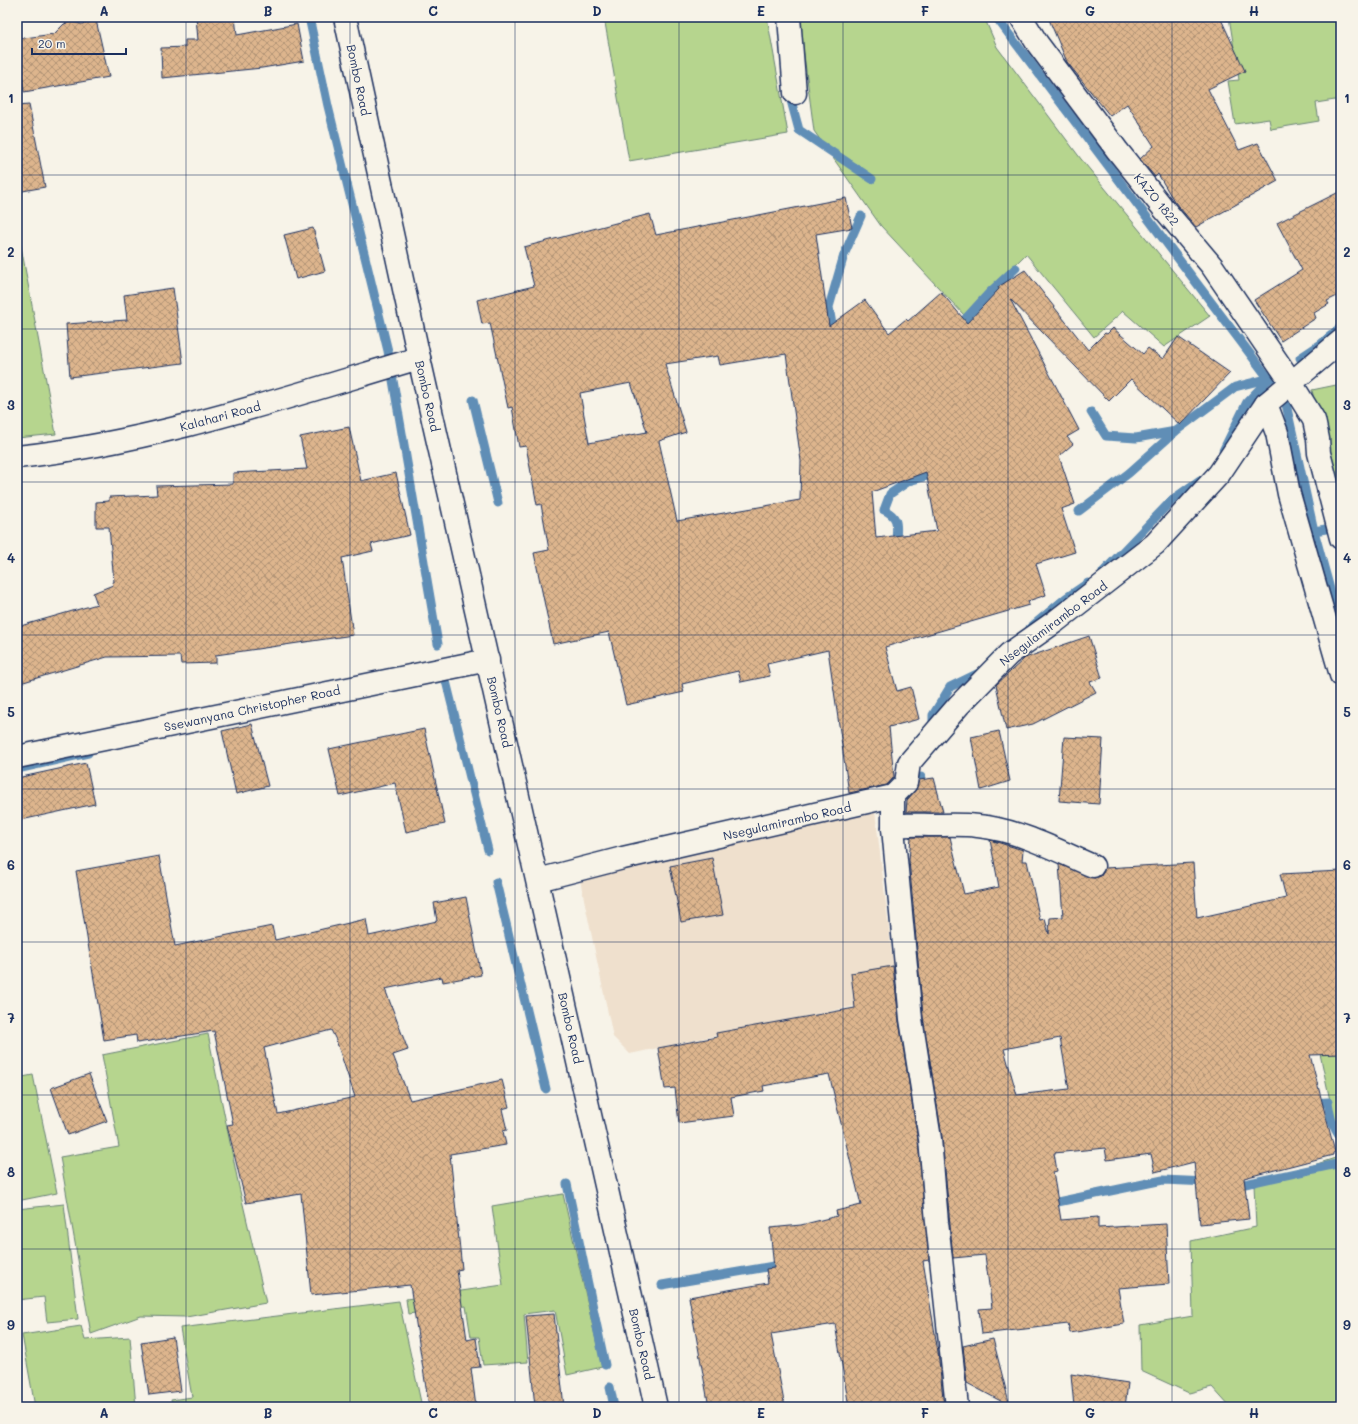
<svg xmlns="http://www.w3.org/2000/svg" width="1358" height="1424" font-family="Mali,sans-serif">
  <defs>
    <pattern id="building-cross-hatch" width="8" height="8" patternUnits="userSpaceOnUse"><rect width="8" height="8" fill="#ddb58d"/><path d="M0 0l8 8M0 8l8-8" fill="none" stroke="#b29476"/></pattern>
  </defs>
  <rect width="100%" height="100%" fill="#f7f3e8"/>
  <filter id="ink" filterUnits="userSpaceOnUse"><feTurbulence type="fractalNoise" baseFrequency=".025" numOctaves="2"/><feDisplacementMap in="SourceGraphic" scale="8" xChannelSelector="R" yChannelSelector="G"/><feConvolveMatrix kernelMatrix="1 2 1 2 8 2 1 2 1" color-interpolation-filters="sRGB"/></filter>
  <g filter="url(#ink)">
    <path fill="#efe0cd" d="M875,811L897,997L630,1054L613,1037L580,880Z"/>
    <g fill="#b6d58e" stroke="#688276">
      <path d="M604,17H767L788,134L629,161Z"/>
      <path d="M799,17H984L997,47L1081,159L1210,316L1164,347L1123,311L1094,337L1026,254L964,315L881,226L814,131Z"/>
      <path d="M1229,17H1341V99L1316,103L1319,121L1271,129L1269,119L1235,124L1228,81L1239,80Z"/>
      <path d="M17,225L56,434L17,438Z"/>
      <path d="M1341,384V512L1337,513L1312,390Z"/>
      <path d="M1341,973V1152L1303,974Z"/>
      <path d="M208,1034L239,1187L266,1303L186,1317L141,1316L91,1334L60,1157L119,1147L102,1055Z"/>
      <path d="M33,1075L57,1193L17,1201V1078Z"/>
      <path d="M1341,1156V1407H1230L1212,1387L1189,1393L1141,1371L1140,1325L1193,1316L1191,1241L1256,1227L1254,1185Z"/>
      <path d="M563,1194L602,1367L567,1375L555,1310L524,1314L528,1362L483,1365L479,1337H471L466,1306L408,1314L406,1299L503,1285L492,1206Z"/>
      <path d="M64,1204L78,1319L47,1322L44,1297L17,1300V1209Z"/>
      <path d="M399,1301L422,1407H172L171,1400L192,1397L180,1328Z"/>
      <path d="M81,1326L85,1340L130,1337L136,1407H35L22,1335Z"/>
    </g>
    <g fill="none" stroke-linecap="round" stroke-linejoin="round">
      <g stroke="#618eb6" stroke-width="9">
        <path d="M309,17L328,106L388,351L438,644"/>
        <path d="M996,17L1269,379"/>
        <path d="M789,93L799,130L872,179"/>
        <path d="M957,328L990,292L1016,268"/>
        <path d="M834,336L829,307L844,255L861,216"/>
        <path d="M1300,358L1321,344L1341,327"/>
        <path d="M473,400L498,503"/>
        <path d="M1286,404L1314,531L1341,629"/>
        <path d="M1091,412L1106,436L1136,438L1176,431L1235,387L1274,377"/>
        <path d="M1223,451L1247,402L1269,379"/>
        <path d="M1079,511L1129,473L1175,432"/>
        <path d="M1314,531L1338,527"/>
        <path d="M893,544H896C896,527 901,518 884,510L890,494L909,481L938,473"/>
        <path d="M1103,572L1172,500L1200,480"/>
        <path d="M1030,628L1066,598L1088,583"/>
        <path d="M437,679L445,677L488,850"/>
        <path d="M933,729V715L950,687L983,671"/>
        <path d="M17,769L88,753"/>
        <path d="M907,781L921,777"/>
        <path d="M496,882L546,1089"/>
        <path d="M1310,1103L1328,1102C1330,1115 1332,1127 1341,1138"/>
        <path d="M567,1184L605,1365"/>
        <path d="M1233,1184H1245L1341,1163"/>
        <path d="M1048,1204L1163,1180L1208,1182"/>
        <path d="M944,1209L947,1187"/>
        <path d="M662,1285L785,1264"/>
        <path d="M610,1387L614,1407"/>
      </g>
    </g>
    <g fill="url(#building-cross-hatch)" stroke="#1b2f5e" fill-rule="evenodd">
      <path d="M196,17H235L237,35L297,24L304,61L262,68L162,78L161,48L185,47V40H198Z"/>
      <path d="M1048,17H1220L1245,71L1208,89L1239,150L1258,143L1278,181L1196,227L1174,201L1158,174L1155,177L1140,159L1154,146L1127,104L1110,116L1067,62Z"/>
      <path d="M96,20L109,77L24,92L17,39L54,34L64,24L70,22L82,24Z"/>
      <path d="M29,105L45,187L17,192V106Z"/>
      <path d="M1341,191V294L1327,301L1329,304L1314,313L1316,318L1281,341L1254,300L1302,270L1277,223Z"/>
      <path d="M846,198L852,228L816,234L829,326L865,300L889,333L906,319L908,321L941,292L967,323L999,289L998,287L1025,270L1088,350L1105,333L1107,334L1113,328L1143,354L1148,348L1163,359L1178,337L1230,373L1180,425L1131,379L1109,401L1010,299L1079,430L1067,437L1073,444L1059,456L1075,504L1061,509L1075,552L1036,564L1046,595L1028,601L1029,605L885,647L897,691L911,687L919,719L889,727L894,777L887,785L849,793L828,650L767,664L770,676L741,682L738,671L682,684L684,692L626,705L609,632L553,644L534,553L549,550L541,504L537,505L526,446L519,447L512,407L508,408L490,323L482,324L477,300L534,286L524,247L650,214L656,235ZM786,354L801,461L800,500L677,521L659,441L686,432L665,364L718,356L720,365ZM631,383L647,432L589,443L580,393ZM926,472L937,531L876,538L872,492Z"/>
      <path d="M313,228L325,271L296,279L284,235Z"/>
      <path d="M173,288L183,363L70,377L66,324L127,320L124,295Z"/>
      <path d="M349,427L361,481L396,473L410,535L371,544L373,551L342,558L353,635L216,655V663L181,664L180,656L107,657L17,684V627L97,604L93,593L113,585L112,582H114L109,527H96V502L109,501V497L157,495L156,486L233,484V473L307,469L300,437Z"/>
      <path d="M1089,636L1102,678L1090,682L1096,692L1033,724L1006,730L996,685L1025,658Z"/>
      <path d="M252,724L268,786L236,794L222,731Z"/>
      <path d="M424,729L445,824L406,832L395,783L340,796L329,749Z"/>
      <path d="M999,731L1010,781L981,790L971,737Z"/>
      <path d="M1064,737L1103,739L1099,804L1059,801Z"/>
      <path d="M86,763L95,804L21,820L17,801V778Z"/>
      <path d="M934,778L943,812H906L907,800L915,791L919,780Z"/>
      <path d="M909,837H950L964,894L999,887L990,840L1023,850L1022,861H1027L1040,920L1045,919L1049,934L1050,918L1063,917L1059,864L1094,878L1101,876L1105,868L1193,863L1197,918L1286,898L1280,874L1341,871V1054L1310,1055L1335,1152L1333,1153V1155L1244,1178L1249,1219L1200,1224L1194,1162L1155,1172L1151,1154L1107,1160L1105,1148L1054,1153L1057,1171L1053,1172L1061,1220L1098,1217V1228L1166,1224L1169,1284L1118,1288L1124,1324L1070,1333L1068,1324L982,1334L979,1309L992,1308L985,1255L953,1258L942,1137L923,1017L909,860L911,837ZM1060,1038L1069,1089L1017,1095L1004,1049Z"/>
      <path d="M159,856L175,946L272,926L275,940L366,919L369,936L437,921L434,903L466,897L481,975L443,982L442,977L385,989L408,1050L393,1055L410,1100L502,1080L509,1107L502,1109L507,1130L503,1131L506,1145L450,1154L462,1269L457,1270L467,1340L476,1338L480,1367L471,1368L476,1407H429L410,1285L311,1295L301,1194L246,1203L227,1125L233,1124L214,1031L137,1043L136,1035L104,1040L76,871ZM331,1030L336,1040L355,1097L278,1114L264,1048Z"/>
      <path d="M712,858L723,915L681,922L670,866Z"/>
      <path d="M893,966L899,1021L918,1140L929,1260L923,1261L938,1352L944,1407H849L835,1324L771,1334L785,1407H709L689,1297L768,1283L766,1269L774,1268L770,1228L801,1225L837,1216L836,1211L861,1205L829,1074L763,1086L764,1091L731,1097L734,1116L679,1123L675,1088L665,1089L658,1048L717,1037L716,1033L855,1008L851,973Z"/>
      <path d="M89,1074L107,1121L68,1135L51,1088Z"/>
      <path d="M554,1314L564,1407H535L526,1316Z"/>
      <path d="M173,1337L181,1391L149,1395L141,1342Z"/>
      <path d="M993,1339L1010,1406L967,1383L963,1346Z"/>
      <path d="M1071,1374L1128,1383L1125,1407H1074Z"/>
    </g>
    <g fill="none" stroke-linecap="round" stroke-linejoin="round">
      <g stroke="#1b2f5e" stroke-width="25">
        <g id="minor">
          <path d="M789,17L795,93"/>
          <path d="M1021,17L1037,43L1117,150L1164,209L1212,266L1285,373L1314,420L1318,439L1319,453L1341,538"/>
          <path d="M1266,404L1277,433L1289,494L1341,675"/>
          <path d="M17,457C155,442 287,397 419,358"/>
          <path d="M17,757L488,660"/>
          <path d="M893,796V828L911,1019L930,1139L937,1222L957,1407"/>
          <path d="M893,828C905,823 920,825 932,825C947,825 963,824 978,826C1019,830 1056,850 1093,866"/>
          <path d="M538,880L623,858L893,796L906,783L909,763L959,705L1009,654L1056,621L1155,544L1219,474L1266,404L1341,341"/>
        </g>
      </g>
      <g stroke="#1b2f5e" stroke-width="25">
        <path id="primary" d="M345,17L419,358L656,1407"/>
      </g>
      <use href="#minor" stroke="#f7f3e8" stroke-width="22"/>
      <use href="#primary" stroke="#f7f3e8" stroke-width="22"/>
    </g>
  </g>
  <path fill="none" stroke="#1b2f5e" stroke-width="1" stroke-opacity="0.55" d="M186,17V1407M350,17V1407M515,17V1407M679,17V1407M843,17V1407M1008,17V1407M1172,17V1407M17,175H1341M17,329H1341M17,482H1341M17,635H1341M17,789H1341M17,942H1341M17,1095H1341M17,1249H1341"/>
  <g text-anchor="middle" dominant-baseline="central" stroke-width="4" stroke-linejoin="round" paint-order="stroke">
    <g font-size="12" fill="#1b2f5e" stroke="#f7f3e8">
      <text transform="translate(359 80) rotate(78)">Bombo Road</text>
      <text transform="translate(1157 199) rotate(51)">KAZO 1822</text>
      <text transform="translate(428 396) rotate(77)">Bombo Road</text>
      <text transform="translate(220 416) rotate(-15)">Kalahari Road</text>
      <text transform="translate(1053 623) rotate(-37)">Nsegulamirambo Road</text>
      <text transform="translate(252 708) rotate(-12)">Ssewanyana Christopher Road</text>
      <text transform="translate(500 712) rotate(77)">Bombo Road</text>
      <text transform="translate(787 821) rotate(-13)">Nsegulamirambo Road</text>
      <text transform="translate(571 1028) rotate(77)">Bombo Road</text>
      <text transform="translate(642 1344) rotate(77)">Bombo Road</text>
    </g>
  </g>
  <rect width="1358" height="1424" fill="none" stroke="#f7f3e8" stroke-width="44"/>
  <path d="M32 48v6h94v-6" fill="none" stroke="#1b2f5e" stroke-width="2"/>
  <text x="38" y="48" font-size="12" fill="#1b2f5e" stroke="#f7f3e8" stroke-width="3" paint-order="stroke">20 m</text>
  <rect x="22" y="22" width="1314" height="1380" fill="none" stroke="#1b2f5e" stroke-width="1.5"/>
  <g font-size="13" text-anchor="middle" font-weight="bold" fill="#1b2f5e">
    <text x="104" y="16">A</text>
    <text x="268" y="16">B</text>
    <text x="433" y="16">C</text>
    <text x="597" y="16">D</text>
    <text x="761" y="16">E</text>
    <text x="925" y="16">F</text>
    <text x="1090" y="16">G</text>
    <text x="1254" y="16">H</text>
    <text x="11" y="103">1</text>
    <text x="1347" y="103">1</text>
    <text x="11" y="257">2</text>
    <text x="1347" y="257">2</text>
    <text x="11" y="410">3</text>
    <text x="1347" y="410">3</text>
    <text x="11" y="563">4</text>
    <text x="1347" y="563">4</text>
    <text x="11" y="717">5</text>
    <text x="1347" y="717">5</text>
    <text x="11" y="870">6</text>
    <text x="1347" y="870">6</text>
    <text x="11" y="1023">7</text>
    <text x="1347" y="1023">7</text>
    <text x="11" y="1177">8</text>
    <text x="1347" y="1177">8</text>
    <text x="11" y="1330">9</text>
    <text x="1347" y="1330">9</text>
    <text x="104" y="1418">A</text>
    <text x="268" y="1418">B</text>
    <text x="433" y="1418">C</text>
    <text x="597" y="1418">D</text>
    <text x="761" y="1418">E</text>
    <text x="925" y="1418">F</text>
    <text x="1090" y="1418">G</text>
    <text x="1254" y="1418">H</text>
  </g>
</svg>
